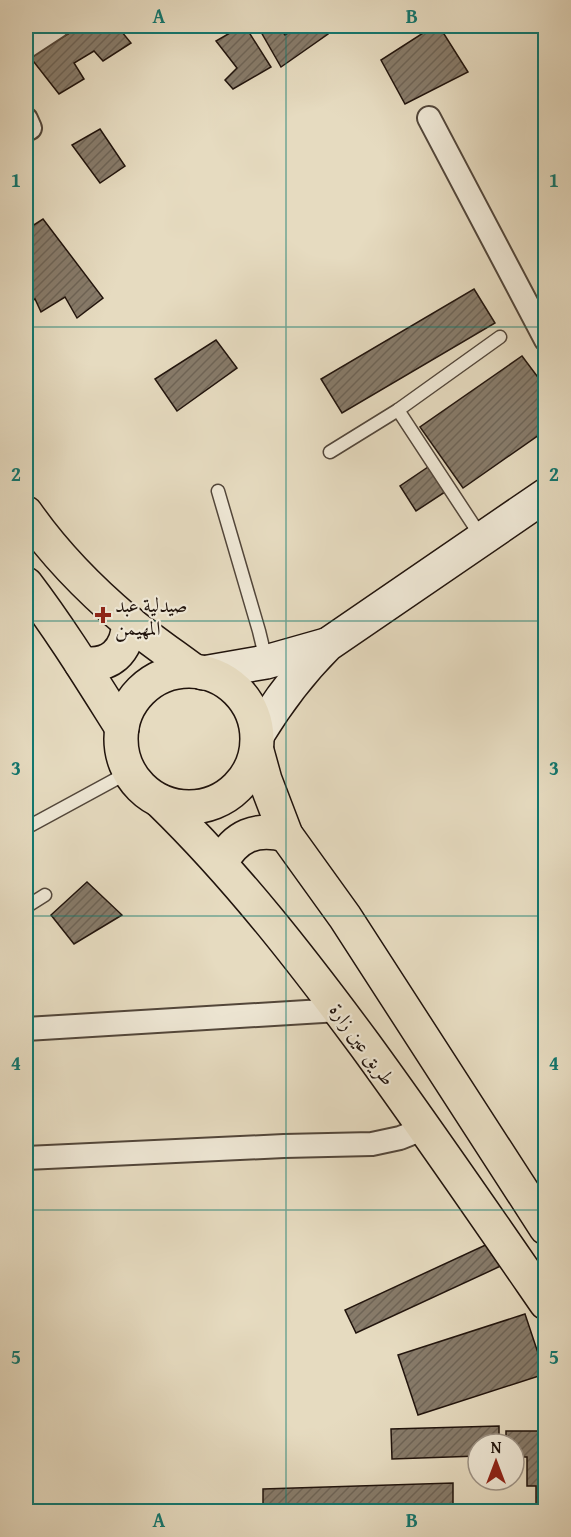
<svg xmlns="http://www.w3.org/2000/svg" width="571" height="1537" font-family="'Gentium Book Plus',Amiri,serif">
  <defs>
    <pattern id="building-hatch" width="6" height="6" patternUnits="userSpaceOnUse" patternTransform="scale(1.5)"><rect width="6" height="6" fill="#877b6a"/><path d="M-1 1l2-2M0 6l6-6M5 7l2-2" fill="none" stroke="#6e6456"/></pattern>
  </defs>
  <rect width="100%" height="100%" fill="#e6dbc0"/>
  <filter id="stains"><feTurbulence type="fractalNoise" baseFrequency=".00333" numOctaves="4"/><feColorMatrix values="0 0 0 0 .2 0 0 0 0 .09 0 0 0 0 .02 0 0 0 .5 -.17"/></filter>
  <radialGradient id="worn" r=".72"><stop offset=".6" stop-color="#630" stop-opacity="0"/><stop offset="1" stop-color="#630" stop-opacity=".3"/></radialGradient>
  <g fill="url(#building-hatch)" stroke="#21140d" stroke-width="1.5">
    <path d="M81,26H117L131,43L103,61L94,51L74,63L84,79L59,94L30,57Z"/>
    <path d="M242,26H245L271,67L233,89L225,80L237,68L216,41Z"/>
    <path d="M270,26H278L285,35L299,26H323L328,34L281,67L261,32Z"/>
    <path d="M434,26H439L468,72L405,104L381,60Z"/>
    <path d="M100,129L125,166L100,183L72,145Z"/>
    <path d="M43,219L103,298L77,318L65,297L41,312L35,299L26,306V263L28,261L26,257V230Z"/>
    <path d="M474,289L495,323L342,413L321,379Z"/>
    <path d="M216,340L237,368L177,411L155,379Z"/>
    <path d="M522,356L546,388V430L463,488L420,427Z"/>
    <path d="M431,465L448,490L416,511L400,486Z"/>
    <path d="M87,882L122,915L74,944L51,915Z"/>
    <path d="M492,1242L503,1265L356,1333L345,1310Z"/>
    <path d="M525,1314L545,1374L418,1415L398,1355Z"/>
    <path d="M499,1426V1444H478V1456L392,1459L391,1429Z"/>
    <path d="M506,1431H546V1512H536V1486H527V1457H514V1444H506Z"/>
    <path d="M453,1483V1512H263V1489Z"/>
  </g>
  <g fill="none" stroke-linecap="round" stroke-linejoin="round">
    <g stroke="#52463a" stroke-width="15">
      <g id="service">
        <path d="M398,410L482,538"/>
        <path d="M26,418V421"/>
        <path d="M330,452L398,410L500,337"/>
        <path d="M218,491L259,631L266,660"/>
        <path d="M26,828L129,772"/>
        <path d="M26,907L45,895"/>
      </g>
    </g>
    <g stroke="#52463a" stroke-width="26">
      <g id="minor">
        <path d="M26,47L58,26"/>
        <path d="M429,118L546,340"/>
        <path d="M26,119L30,128L26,130"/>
        <path d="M26,1029L339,1010"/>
        <path d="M26,1158L284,1146L372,1144L400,1138L425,1128"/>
      </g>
    </g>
    <g stroke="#21140d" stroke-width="36">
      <g id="secondary">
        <path d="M203,673L266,662L326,645"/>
        <path d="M258,734C278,701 300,672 327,645L546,495"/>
      </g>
    </g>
    <g stroke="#21140d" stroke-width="36">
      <g id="primary">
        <path d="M26,513C54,553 89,589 127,621C148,638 171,654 194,671"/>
        <path d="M26,584C61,630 91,679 122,728"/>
        <path d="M81,663C110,668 127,652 129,622"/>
        <circle cx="189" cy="739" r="68"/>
        <path d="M257,751L265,780L286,835L345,917L546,1228"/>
        <path d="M160,801C237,876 302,960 365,1045C427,1130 486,1216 546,1303"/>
        <path d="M221,863C235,836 256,827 286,835"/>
      </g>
    </g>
    <use href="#service" stroke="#efe8d6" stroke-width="12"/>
    <use href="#minor" stroke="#efe8d6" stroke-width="22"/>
    <use href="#secondary" stroke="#efe8d6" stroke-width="33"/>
    <use href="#primary" stroke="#e6dbc0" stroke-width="33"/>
  </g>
  <path fill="none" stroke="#0f766e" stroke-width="1.5" stroke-opacity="0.55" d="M286,26V1512M26,327H546M26,621H546M26,916H546M26,1210H546"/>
  <path fill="#8f2418" stroke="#efe8d6" stroke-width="2" d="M100 606h6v6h6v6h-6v6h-6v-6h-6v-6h6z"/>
  <g text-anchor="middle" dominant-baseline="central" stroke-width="4.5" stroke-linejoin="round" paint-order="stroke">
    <g font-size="20" fill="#21140d" stroke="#efe8d6" text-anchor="start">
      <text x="115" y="604">صيدلية عبد<tspan x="115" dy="23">المهيمن</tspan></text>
    </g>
    <g font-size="20" fill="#21140d" stroke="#efe8d6">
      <text transform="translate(363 1044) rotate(54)">طريق عين زارة</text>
    </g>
  </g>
  <rect width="571" height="1537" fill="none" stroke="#e6dbc0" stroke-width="66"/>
  <g transform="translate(496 1462)"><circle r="28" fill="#efe8d6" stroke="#9d9386" stroke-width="1.5"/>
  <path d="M0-4.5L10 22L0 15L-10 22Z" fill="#8f2418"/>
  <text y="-9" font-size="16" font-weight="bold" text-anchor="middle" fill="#21140d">N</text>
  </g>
  <rect x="33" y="33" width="505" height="1471" fill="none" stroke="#0f766e" stroke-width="2"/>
  <g font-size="20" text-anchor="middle" font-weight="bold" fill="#0f766e">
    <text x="159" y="23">A</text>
    <text x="412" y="23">B</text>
    <text x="16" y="187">1</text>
    <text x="554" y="187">1</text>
    <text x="16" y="481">2</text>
    <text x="554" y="481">2</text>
    <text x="16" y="775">3</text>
    <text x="554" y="775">3</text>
    <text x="16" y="1070">4</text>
    <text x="554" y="1070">4</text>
    <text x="16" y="1364">5</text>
    <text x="554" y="1364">5</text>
    <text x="159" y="1527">A</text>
    <text x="412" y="1527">B</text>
  </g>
  <rect width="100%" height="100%" filter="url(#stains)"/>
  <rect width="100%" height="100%" fill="url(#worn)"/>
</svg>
